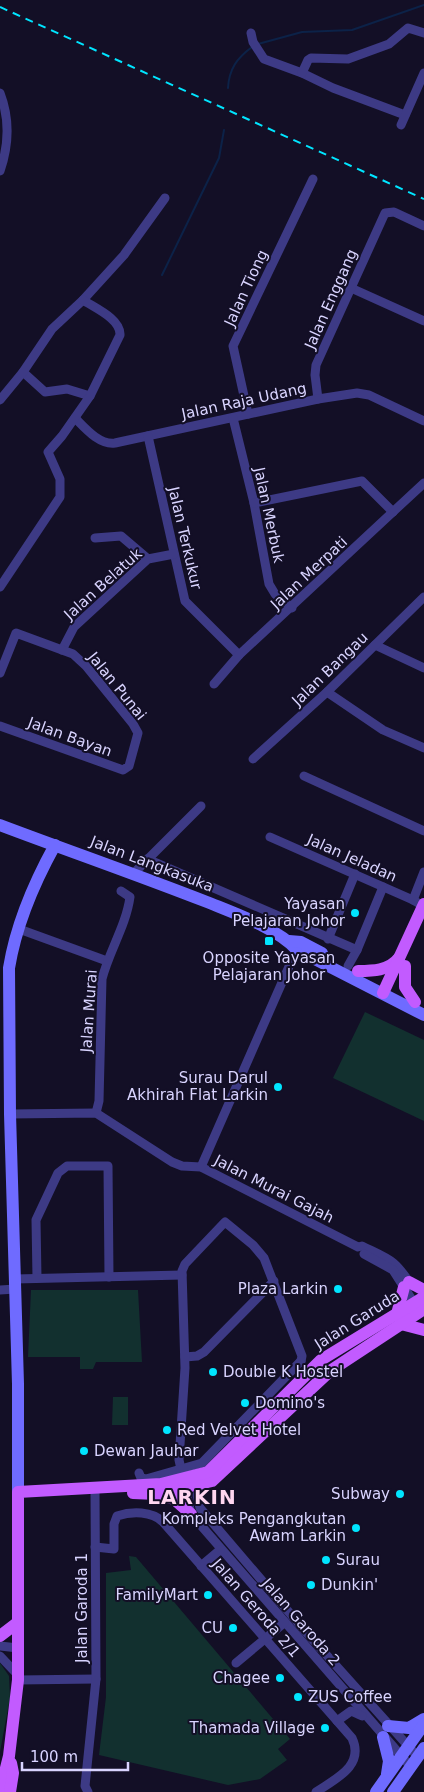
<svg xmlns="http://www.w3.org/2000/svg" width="424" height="1792" font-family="'DejaVu Sans',sans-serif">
  <rect width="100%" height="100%" fill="#130f26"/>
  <g fill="#12302f">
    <path d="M365,1012L424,1040V1121L333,1078Z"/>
    <path d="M31,1290H138L142,1362H96L93,1369H80V1357H28Z"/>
    <path d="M113,1397H128V1425H112Z"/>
    <path d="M129,1556L136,1557L290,1739L278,1749L287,1760L260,1779L228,1785L99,1755L106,1697V1573L131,1570Z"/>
    <path d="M0,1663L9,1676L10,1698L0,1752Z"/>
  </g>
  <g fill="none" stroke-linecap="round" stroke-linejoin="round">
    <g stroke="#0c2248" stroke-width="2">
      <path d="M258,44L302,32L352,30L424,5"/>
      <path d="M228,88C229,69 237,58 252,47"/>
      <path d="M162,275L219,158L224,130"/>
    </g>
    <g stroke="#3d3a85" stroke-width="9">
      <path d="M251,33L253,42L264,59L302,73L333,88L405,115"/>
      <path d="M302,73L308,60L311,58L348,59L389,44L408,28L424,33"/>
      <path d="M0,93C10,119 9,145 0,171"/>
      <path d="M401,125L424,73"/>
      <path d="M351,288L424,321"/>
      <path d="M23,372L45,392L67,389L90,396"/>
      <path d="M318,399L315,375L316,365L385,213L394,212L424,226"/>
      <path d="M0,400L23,372L52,329L83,300L124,255L165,198"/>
      <path d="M248,414L233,346L313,179"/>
      <path d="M75,418C85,428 99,445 115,443L318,399L357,393L369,395L424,421"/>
      <path d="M233,418L254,503L269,584L275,594L292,608"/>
      <path d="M148,436L185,601L239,655"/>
      <path d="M254,503L362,481L393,512"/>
      <path d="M95,538L121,536L148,559"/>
      <path d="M0,587L60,497V479L48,452L62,436L90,396L120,335C121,319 95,308 83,300"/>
      <path d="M375,645L424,668"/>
      <path d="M62,650L74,627L148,559L174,554"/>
      <path d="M0,673L16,633L73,654L86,666L133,724L138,733L129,766L123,770L0,726"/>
      <path d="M214,684L239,655L424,483"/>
      <path d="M327,692L383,730L424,748"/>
      <path d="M253,759L327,692L424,597"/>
      <path d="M304,776L424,831"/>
      <path d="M270,837L413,900L423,906"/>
      <path d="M147,859L357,950"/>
      <path d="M134,873L201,806"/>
      <path d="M413,900L424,872"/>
      <path d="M19,929L107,961"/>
      <path d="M328,939L355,874"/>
      <path d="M348,966L357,950L383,887"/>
      <path d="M96,1113L99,1101L102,979C109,951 126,926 130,897L121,891"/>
      <path d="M10,1114L96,1113L172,1162L182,1166L201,1167L358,1247L362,1246C391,1260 394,1259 412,1286"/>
      <path d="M201,1167L298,946"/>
      <path d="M364,1254L393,1270L414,1303"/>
      <path d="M37,1278L36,1220L58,1173L67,1166H108L109,1277"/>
      <path d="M15,1279L182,1275"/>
      <path d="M0,1290L15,1289"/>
      <path d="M185,1357L197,1356L204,1352L274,1281"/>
      <path d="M301,1361L302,1356L264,1258L253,1245L225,1222L185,1264L182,1271L185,1368L179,1460L191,1514L411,1767"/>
      <path d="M139,1473L141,1478L146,1479L202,1463L301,1361"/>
      <path d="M203,1484L197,1495L200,1508L305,1631L418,1757"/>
      <path d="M95,1547L114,1549V1524L117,1516C132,1511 152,1511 163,1522L352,1738C365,1766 335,1779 316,1792"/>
      <path d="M201,1566L220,1550"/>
      <path d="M0,1646L18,1648"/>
      <path d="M0,1656L17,1674"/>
      <path d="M236,1663L284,1623"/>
      <path d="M18,1680L96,1679"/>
      <path d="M337,1721L351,1711L362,1716"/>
      <path d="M88,1792L85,1786L96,1679L95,1489"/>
    </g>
    <g stroke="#6f6bff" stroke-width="12">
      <path d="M0,825C69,851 138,875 207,902C234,913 277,928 297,950L424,1015"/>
      <path d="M289,941L301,942L322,953"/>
      <path d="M18,1492V1384L10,1114L9,968C16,925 34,883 55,845"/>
      <path d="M388,1726L409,1728L424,1719"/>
      <path d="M383,1737L389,1761L387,1774"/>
      <path d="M376,1792L424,1724"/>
      <path d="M393,1792L424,1748"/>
    </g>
    <g stroke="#c25bff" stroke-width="12">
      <path d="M405,966V987L415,1002"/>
      <path d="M358,971C372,971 389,971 399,958"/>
      <path d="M383,993L424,904"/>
      <path d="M409,1282L424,1290"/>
      <path d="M397,1314L404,1287"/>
      <path d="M401,1324L424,1330"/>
      <path d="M133,1493L157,1494L212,1481L330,1371L424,1309"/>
      <path d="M160,1495L174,1499L191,1514"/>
      <path d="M0,1636L17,1623"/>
      <path d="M0,1792L9,1756L18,1680V1492L161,1484L208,1472L321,1360L424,1297"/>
      <path d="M10,1792L13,1773L11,1763"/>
    </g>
    <path stroke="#00e5ff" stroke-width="2" stroke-dasharray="8 6" stroke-linecap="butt" d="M0,7L424,199"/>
  </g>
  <g fill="#00e5ff" stroke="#130f26" stroke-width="2">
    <circle cx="355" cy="913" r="5"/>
    <rect x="264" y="936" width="10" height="10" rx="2.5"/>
    <circle cx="278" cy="1087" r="5"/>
    <circle cx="338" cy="1289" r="5"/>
    <circle cx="213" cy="1372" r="5"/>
    <circle cx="245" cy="1403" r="5"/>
    <circle cx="167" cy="1430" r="5"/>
    <circle cx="84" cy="1451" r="5"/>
    <circle cx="400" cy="1494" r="5"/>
    <circle cx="356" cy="1528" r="5"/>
    <circle cx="326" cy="1560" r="5"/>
    <circle cx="311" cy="1585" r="5"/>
    <circle cx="208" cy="1595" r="5"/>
    <circle cx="233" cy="1628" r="5"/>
    <circle cx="280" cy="1678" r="5"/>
    <circle cx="298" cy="1697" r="5"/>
    <circle cx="325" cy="1728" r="5"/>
  </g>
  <g text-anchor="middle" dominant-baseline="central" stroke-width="4" stroke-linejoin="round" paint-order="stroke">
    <g font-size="15" fill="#d9d4ff" stroke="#130f26">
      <text transform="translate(246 288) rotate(-65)">Jalan Tiong</text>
      <text transform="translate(331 299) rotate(-66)">Jalan Enggang</text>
      <text transform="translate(244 401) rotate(-12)">Jalan Raja Udang</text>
      <text transform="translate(269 515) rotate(78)">Jalan Merbuk</text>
      <text transform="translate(185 538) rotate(77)">Jalan Terkukur</text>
      <text transform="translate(309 573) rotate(-43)">Jalan Merpati</text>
      <text transform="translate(103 584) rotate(-42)">Jalan Belatuk</text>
      <text transform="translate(330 669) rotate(-44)">Jalan Bangau</text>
      <text transform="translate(117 686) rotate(51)">Jalan Punai</text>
      <text transform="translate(70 737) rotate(20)">Jalan Bayan</text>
      <text transform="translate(352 858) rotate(24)">Jalan Jeladan</text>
      <text transform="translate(152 864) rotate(21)">Jalan Langkasuka</text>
      <text transform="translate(89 1011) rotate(-86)">Jalan Murai</text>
      <text transform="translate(274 1189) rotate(27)">Jalan Murai Gajah</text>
      <text transform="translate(357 1320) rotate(-32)">Jalan Garuda</text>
      <text transform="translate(82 1608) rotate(-90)">Jalan Garoda 1</text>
      <text transform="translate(256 1608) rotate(49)">Jalan Geroda 2/1</text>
      <text transform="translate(301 1622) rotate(49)">Jalan Garoda 2</text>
    </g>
    <g font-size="15" fill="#d9d4ff" stroke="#130f26" text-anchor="end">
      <text x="345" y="904">Yayasan<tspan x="345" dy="17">Pelajaran Johor</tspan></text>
      <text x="269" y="958" text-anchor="middle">Opposite Yayasan<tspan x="269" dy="17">Pelajaran Johor</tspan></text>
      <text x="268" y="1078">Surau Darul<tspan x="268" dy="17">Akhirah Flat Larkin</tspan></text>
      <text x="328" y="1289">Plaza Larkin</text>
      <text x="223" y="1372" text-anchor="start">Double K Hostel</text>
      <text x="255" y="1403" text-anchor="start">Domino's</text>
      <text x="177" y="1430" text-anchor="start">Red Velvet Hotel</text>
      <text x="94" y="1451" text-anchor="start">Dewan Jauhar</text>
      <text x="390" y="1494">Subway</text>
      <text x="346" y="1519">Kompleks Pengangkutan<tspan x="346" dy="17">Awam Larkin</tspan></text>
      <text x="336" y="1560" text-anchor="start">Surau</text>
      <text x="321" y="1585" text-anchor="start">Dunkin'</text>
      <text x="198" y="1595">FamilyMart</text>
      <text x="223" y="1628">CU</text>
      <text x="270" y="1678">Chagee</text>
      <text x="308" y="1697" text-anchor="start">ZUS Coffee</text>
      <text x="315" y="1728">Thamada Village</text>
    </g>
    <g font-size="20" font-weight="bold" letter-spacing="1" fill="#ffd6f0" stroke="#130f26">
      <text x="192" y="1497">LARKIN</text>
    </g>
  </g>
  <path d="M22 1762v8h106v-8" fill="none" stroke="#d9d4ff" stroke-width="2.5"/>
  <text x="30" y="1762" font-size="15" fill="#d9d4ff" stroke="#130f26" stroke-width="4" paint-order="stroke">100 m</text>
</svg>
